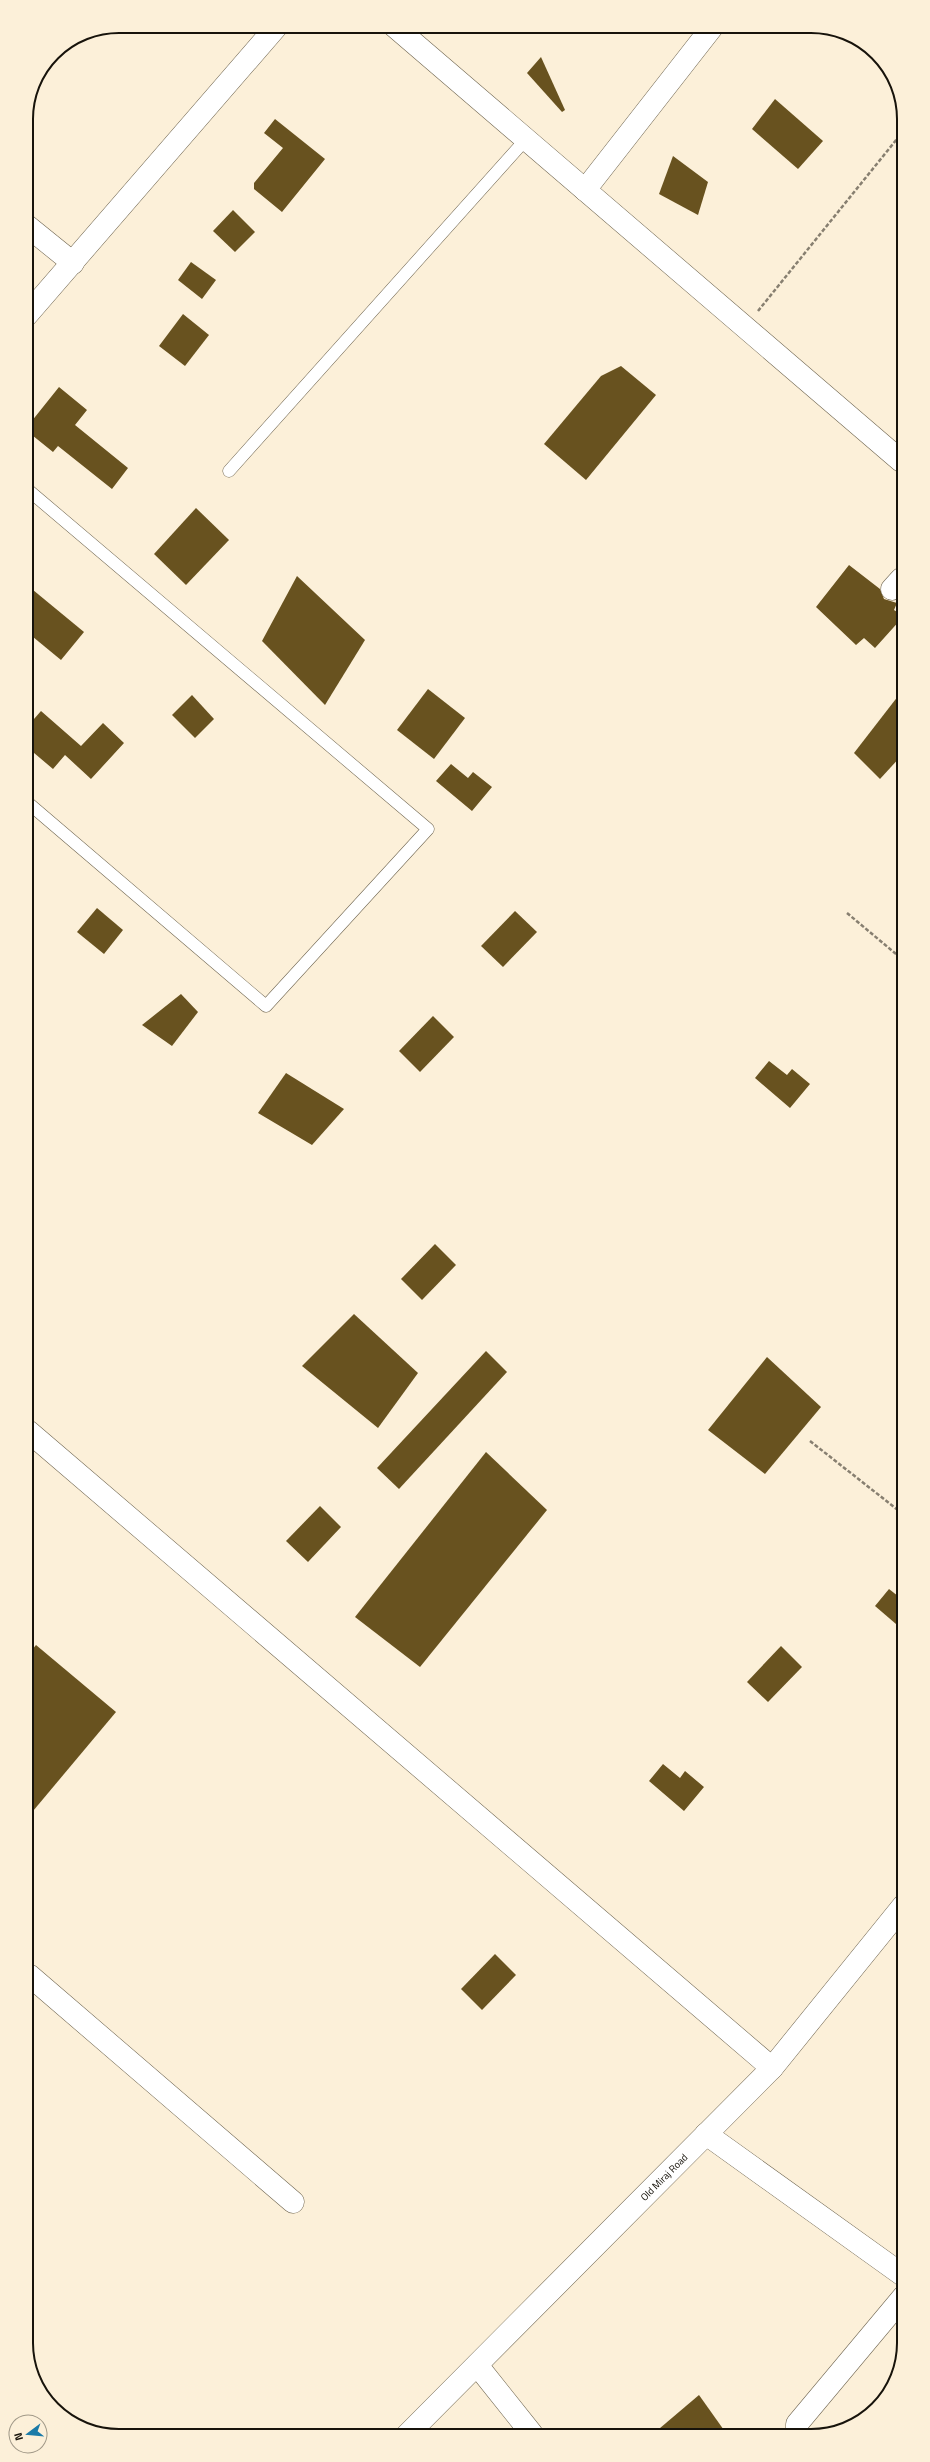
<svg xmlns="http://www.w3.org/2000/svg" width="930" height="2462" font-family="'Titillium Web',sans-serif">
  <rect width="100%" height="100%" fill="#fcf0d9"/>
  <g fill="#68521f">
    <path d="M541,57L565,110L562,112L527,73Z"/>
    <path d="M775,99L823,141L798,169L752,129Z"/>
    <path d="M275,119L325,159L282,212L254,189V183L283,148L264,133Z"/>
    <path d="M673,156L708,182L698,215L659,194Z"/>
    <path d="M233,210L255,232L235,252L213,231Z"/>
    <path d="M191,262L216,280L202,299L178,280Z"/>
    <path d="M183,314L209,335L185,366L159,346Z"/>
    <path d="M621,366L656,395L586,480L544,444L601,376Z"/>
    <path d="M59,387L87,410L75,425L128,468L112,489L58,446L53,452L27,431V427Z"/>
    <path d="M196,508L229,540L186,585L154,554Z"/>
    <path d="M849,565L880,589L884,599L897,603L894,610L902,615V618L875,648L864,638L856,645L816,607Z"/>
    <path d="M297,576L365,640L325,705L262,641Z"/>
    <path d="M27,585L84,632L61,660L27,632Z"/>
    <path d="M428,689L465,718L434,759L397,730Z"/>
    <path d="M902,691V755L880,779L854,753Z"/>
    <path d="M192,695L214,719L195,738L172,715Z"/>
    <path d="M41,711L81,746L103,723L124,743L91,779L65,755L53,769L27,747V727Z"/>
    <path d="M451,764L468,778L473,772L492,787L472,811L436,781Z"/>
    <path d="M97,908L123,930L104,954L77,932Z"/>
    <path d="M515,911L537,932L503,967L481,946Z"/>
    <path d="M181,994L198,1012L172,1046L142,1025Z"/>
    <path d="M433,1016L454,1037L420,1072L399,1051Z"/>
    <path d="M769,1061L787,1075L792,1069L810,1084L790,1108L755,1078Z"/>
    <path d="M286,1073L344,1109L312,1145L258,1113Z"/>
    <path d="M435,1244L456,1265L422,1300L401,1279Z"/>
    <path d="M354,1314L418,1373L378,1428L302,1366Z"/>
    <path d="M486,1351L507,1372L399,1489L377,1468Z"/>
    <path d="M767,1357L821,1407L765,1474L708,1430Z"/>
    <path d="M486,1452L547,1510L420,1667L355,1617Z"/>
    <path d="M320,1506L341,1527L308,1562L286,1541Z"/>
    <path d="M889,1589L903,1600V1630L875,1606Z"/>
    <path d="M36,1645L116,1712L28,1817V1655Z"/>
    <path d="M781,1646L802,1667L768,1702L747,1682Z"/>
    <path d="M663,1764L680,1778L685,1771L704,1787L684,1811L649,1781Z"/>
    <path d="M495,1954L516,1975L482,2010L461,1989Z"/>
    <path d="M699,2395L726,2433L653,2434Z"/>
  </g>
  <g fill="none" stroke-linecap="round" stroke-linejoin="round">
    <g stroke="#6f6550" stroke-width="13">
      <g id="service">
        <path d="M229,471L527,138"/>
        <path d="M27,489L428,829L266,1006L27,802"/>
      </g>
    </g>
    <g stroke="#6f6550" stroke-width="23">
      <g id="minor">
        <path d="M394,26L901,461"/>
        <path d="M585,190L713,26"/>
        <path d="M26,225L73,263"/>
        <path d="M26,316L277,26"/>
        <path d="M892,589L901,579"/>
        <path d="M29,1975L293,2202"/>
        <path d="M706,2134L904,2276"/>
        <path d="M477,2365L532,2434"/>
        <path d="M797,2433V2424L904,2296"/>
      </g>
    </g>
    <g stroke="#6f6550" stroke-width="23">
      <path id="secondary" d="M28,1431L772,2068"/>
    </g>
    <g stroke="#6f6550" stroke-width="23">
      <g id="primary">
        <path id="s1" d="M407,2435L772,2068L903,1906"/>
      </g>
    </g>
    <g stroke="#877f70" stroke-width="2.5" stroke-dasharray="4 2" stroke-linecap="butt">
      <path d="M758,311L901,134"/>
      <path d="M847,913L902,959"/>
      <path d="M810,1441L903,1514"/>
    </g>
    <use href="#service" stroke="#fff" stroke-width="12"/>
    <use href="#minor" stroke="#fff" stroke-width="22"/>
    <use href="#secondary" stroke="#fff" stroke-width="22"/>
    <use href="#primary" stroke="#fff" stroke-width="22"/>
  </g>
  <g text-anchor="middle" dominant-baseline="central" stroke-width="4" stroke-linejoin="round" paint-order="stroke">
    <g font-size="10" fill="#17130b" stroke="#fcf0d9">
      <text stroke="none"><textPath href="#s1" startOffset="364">Old Miraj Road</textPath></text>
    </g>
  </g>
  <path d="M0 0H930V2462H0ZM119 33H811A86 86 0 0 1 897 119V2343A86 86 0 0 1 811 2429H119A86 86 0 0 1 33 2343V119A86 86 0 0 1 119 33Z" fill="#fcf0d9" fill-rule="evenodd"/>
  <path fill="none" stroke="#17130b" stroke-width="2" d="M119 33H811A86 86 0 0 1 897 119V2343A86 86 0 0 1 811 2429H119A86 86 0 0 1 33 2343V119A86 86 0 0 1 119 33Z"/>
  <g transform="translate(28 2434) rotate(254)"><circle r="19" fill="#fcf0d9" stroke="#a09887"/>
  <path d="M0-3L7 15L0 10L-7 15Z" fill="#1b7ba8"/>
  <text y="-6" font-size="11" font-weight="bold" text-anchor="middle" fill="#17130b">N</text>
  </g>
</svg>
